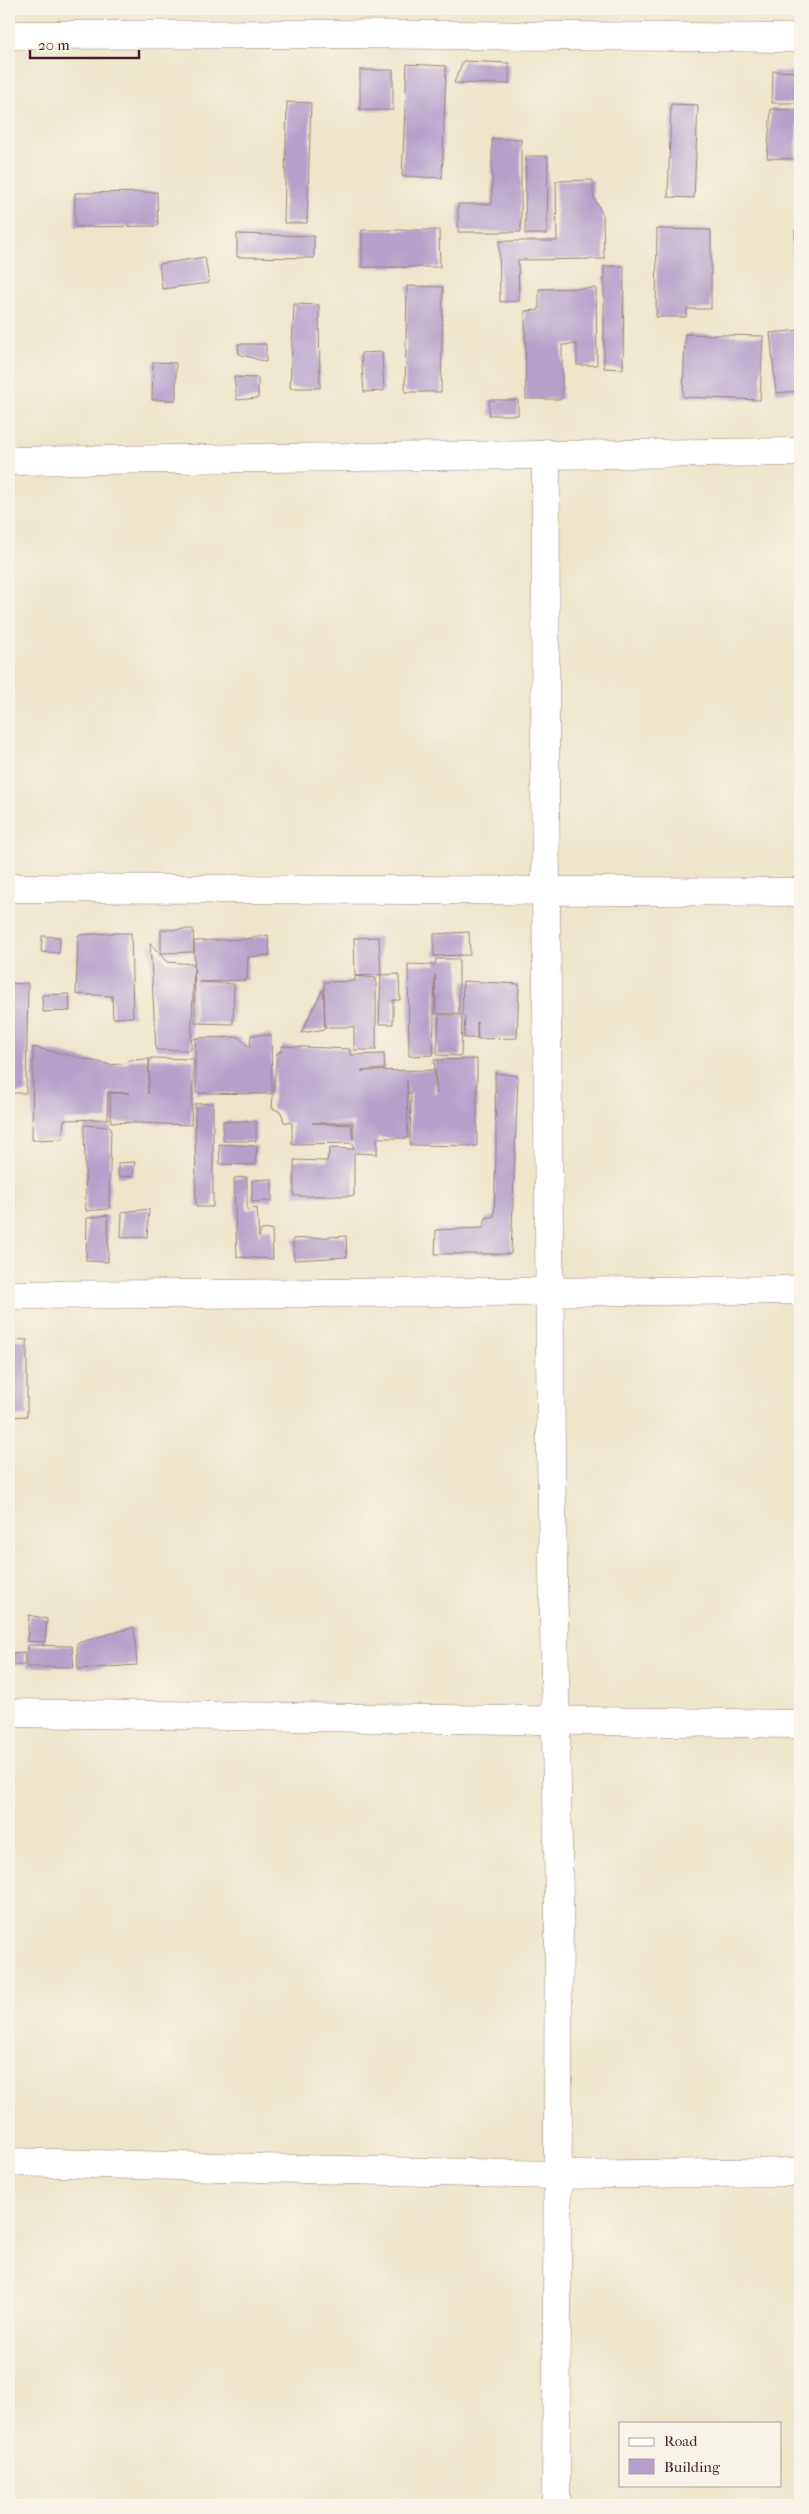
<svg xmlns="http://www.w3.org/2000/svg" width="809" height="2514" font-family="'IM FELL French Canon',serif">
  <rect width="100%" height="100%" fill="#f7f3e8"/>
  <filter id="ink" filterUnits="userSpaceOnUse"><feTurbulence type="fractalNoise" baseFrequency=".02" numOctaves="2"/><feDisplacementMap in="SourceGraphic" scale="10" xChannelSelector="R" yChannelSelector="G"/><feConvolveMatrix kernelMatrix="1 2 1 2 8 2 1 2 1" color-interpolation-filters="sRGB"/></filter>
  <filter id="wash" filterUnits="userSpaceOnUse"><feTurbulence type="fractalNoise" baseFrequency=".0096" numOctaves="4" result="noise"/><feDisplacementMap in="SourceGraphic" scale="20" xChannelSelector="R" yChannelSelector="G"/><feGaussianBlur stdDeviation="1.12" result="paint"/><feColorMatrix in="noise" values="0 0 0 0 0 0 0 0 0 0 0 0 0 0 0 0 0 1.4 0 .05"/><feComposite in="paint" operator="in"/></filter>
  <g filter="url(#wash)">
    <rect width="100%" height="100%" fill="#ede6ca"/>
    <g id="blocks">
      <g fill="#b4a0cb" fill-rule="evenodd">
        <path d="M463,61L509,63V84L454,83Z"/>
        <path d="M407,64L446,66L442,178L402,176Z"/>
        <rect x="360" y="70" width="33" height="40"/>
        <path d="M773,71L800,72V103H772Z"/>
        <path d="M287,102L311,103L307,223H284Z"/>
        <path d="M671,104L698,105L694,198L668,197Z"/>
        <path d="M771,109L798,110L795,159L767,158Z"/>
        <path d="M492,139H521V232H458V204H492Z"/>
        <path d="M526,156H548L547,234H525Z"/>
        <path d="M593,180V196L603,215L604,259L518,260L519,301L500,302L499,241H557L556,181Z"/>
        <path d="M157,192L158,226L75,227V193Z"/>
        <path d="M657,229L711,230V309H687L686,317H656Z"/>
        <path d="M362,230H439L440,267H362Z"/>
        <rect x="795" y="230" width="5" height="23"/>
        <path d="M237,234L314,236V258L237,257Z"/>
        <path d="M205,257L209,283L162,289L159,264Z"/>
        <path d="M604,266H624L623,369L604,368Z"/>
        <path d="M407,286L443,287L441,392H405Z"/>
        <path d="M596,288L597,365H577V344L562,345V399H526L525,311L539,310V289Z"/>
        <path d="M294,304L319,305L320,388H290Z"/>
        <path d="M800,330V361H796L799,391L776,393L770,333Z"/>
        <path d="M685,334L763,336L760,400L683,397Z"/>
        <path d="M238,344H266V362L239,354Z"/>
        <path d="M382,352L384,391L364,392L361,353Z"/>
        <path d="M153,362L176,363V400H152Z"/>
        <path d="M234,377L258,378V398L237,400Z"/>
        <rect x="489" y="400" width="29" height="15"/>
        <path d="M193,929L194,952L161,953V930Z"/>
        <path d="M469,932L470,955L434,956V934Z"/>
        <path d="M112,933H131L133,1017L113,1018L112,996L76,994L78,935Z"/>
        <path d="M268,935L270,955L248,957L247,980L199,982L234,984L233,1024L195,1023L194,941L246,939Z"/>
        <path d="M42,936L60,937L59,953L41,952Z"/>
        <path d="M379,937L381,975L355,976L354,938Z"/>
        <path d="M150,943L167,962L194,964L191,1050H156Z"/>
        <path d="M436,959H459V1013L436,1014L435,975L433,1055L409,1056L408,964L435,965Z"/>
        <path d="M399,974L400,1000H393V1024H379L381,975Z"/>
        <path d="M355,976L376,978V1050H354V1027H325L324,982L355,981Z"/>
        <path d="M463,981L519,984L517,1038L478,1039L477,1022V1038H464L465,1017H462L461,1056L437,1055L439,1015H462Z"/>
        <path d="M28,983L26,1093H9V984Z"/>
        <path d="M323,989L325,1029L301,1033Z"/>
        <path d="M69,994L70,1011L43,1012L42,995Z"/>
        <path d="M251,1035H271L272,1094L196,1093L195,1038L239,1037L250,1048Z"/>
        <path d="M282,1046L350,1049V1055L384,1054L385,1069L361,1071L435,1070L434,1093H437L434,1060L477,1059V1146L410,1145L411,1092L408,1094L407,1081L408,1138H377V1154L354,1153V1196H294V1160L327,1161L330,1148L354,1149L353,1143L292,1144V1123L284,1122L281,1112L272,1108L277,1053L281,1052ZM312,1123H353V1139L351,1125Z"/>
        <path d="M33,1047L111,1065L128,1063L129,1060L149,1059L148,1094L150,1058L194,1059L191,1125L111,1122L110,1093H129L108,1092V1119L64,1120L62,1139L32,1140Z"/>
        <path d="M495,1073L518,1076L511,1254H435L436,1230L483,1228L486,1218L494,1216L496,1149Z"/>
        <path d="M213,1103V1207H196L195,1104Z"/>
        <rect x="223" y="1121" width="33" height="20"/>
        <path d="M84,1125L111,1127L109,1209L86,1211Z"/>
        <path d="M219,1144L257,1146L255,1165L220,1164Z"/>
        <path d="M135,1162L133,1176L118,1177V1163Z"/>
        <path d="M247,1177V1210L257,1208L259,1238L261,1230L272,1229L273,1259L237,1257L234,1178Z"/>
        <path d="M272,1179V1201L252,1202V1180Z"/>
        <path d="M149,1209L147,1237L121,1238L122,1212Z"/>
        <path d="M108,1215V1262L86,1261L87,1218Z"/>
        <path d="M346,1236L347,1257L294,1260L293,1239Z"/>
        <path d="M9,1339L27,1340V1416L9,1417Z"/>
        <path d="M29,1615L47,1619L45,1642L27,1641Z"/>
        <path d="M134,1627L137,1665L78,1669L77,1643Z"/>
        <path d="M28,1645L72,1646L74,1667H27Z"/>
        <path d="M25,1652V1665H9V1653Z"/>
      </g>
    </g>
  </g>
  <g filter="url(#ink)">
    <use href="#blocks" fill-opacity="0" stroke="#9c827a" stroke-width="1"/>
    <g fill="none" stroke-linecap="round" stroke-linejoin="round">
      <g stroke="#9c827a" stroke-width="29">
        <g id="minor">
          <path d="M9,35L323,34L800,38"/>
          <path d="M546,453L545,776L551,1454L559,1902L556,2505"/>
          <path d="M9,461L800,452"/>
          <path d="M9,888L800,892"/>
          <path d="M9,1295L800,1290"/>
          <path d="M9,1713L800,1724"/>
          <path d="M9,2162L557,2175L800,2172"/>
        </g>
      </g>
      <use href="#minor" stroke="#fff" stroke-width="28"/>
    </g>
  </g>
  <rect width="809" height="2514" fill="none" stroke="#f7f3e8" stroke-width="30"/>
  <rect x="619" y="2422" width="162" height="65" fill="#f7f3e8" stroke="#b29e9c"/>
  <rect x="629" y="2438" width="25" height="8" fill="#ffffff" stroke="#b29e9c"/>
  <text x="664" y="2446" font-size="15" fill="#4a1f2b">Road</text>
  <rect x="629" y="2459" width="25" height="15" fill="#b4a0cb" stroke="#b29e9c"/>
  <text x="664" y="2472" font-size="15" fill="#4a1f2b">Building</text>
  <path d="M30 50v8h109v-8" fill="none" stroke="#4a1f2b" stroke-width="2.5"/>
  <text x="38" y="50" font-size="15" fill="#4a1f2b" stroke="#f7f3e8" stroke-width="4" paint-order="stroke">20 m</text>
</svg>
